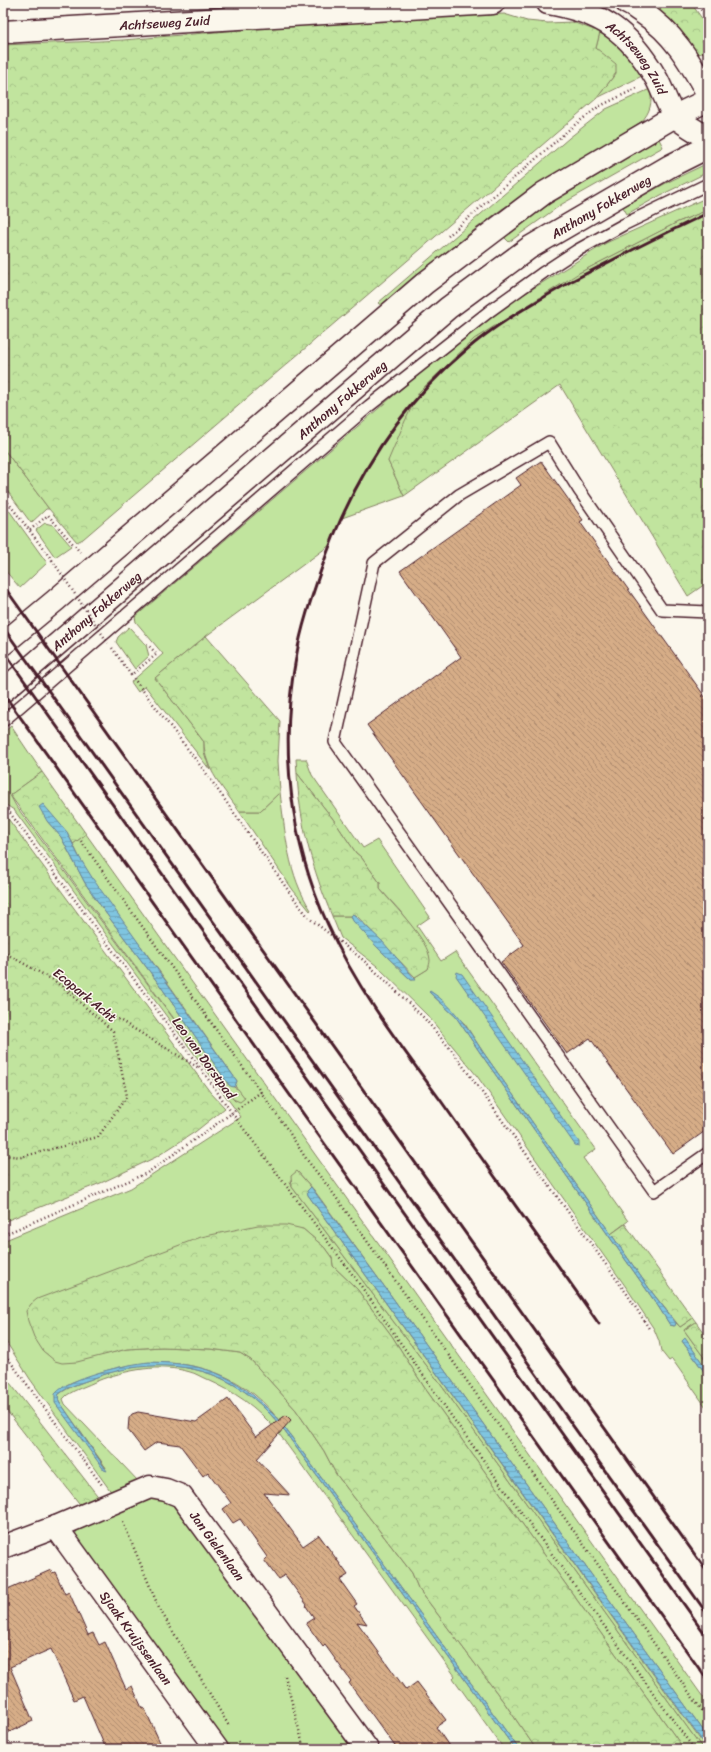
<svg xmlns="http://www.w3.org/2000/svg" width="711" height="1752" font-family="Sriracha,sans-serif">
  <defs>
    <pattern id="forest-crowns" width="20" height="18" patternUnits="userSpaceOnUse"><rect width="20" height="18" fill="#c1e49e"/><path d="M2 6a3 3 0 1 1 6 0M12 15a3 3 0 1 1 6 0" fill="none" stroke="#a7c388"/></pattern>
    <pattern id="water-rules" width="6" height="5" patternUnits="userSpaceOnUse"><rect width="6" height="5" fill="#7fc5e0"/><path d="M0 2.5h6" fill="none" stroke="#6fa9c0"/></pattern>
    <pattern id="building-back-hatch" width="6" height="6" patternUnits="userSpaceOnUse"><rect width="6" height="6" fill="#d6ad87"/><path d="M-1 5l2 2M0 0l6 6M5-1l2 2" fill="none" stroke="#b08c6f"/></pattern>
  </defs>
  <rect width="100%" height="100%" fill="#fbf7ec"/>
  <filter id="ink" filterUnits="userSpaceOnUse"><feTurbulence type="fractalNoise" baseFrequency=".025" numOctaves="2"/><feDisplacementMap in="SourceGraphic" scale="8" xChannelSelector="R" yChannelSelector="G"/><feConvolveMatrix kernelMatrix="1 2 1 2 8 2 1 2 1" color-interpolation-filters="sRGB"/></filter>
  <g filter="url(#ink)">
    <g fill="#c1e49e" stroke="#868264">
      <path d="M600,32L614,41L644,75L597,98L616,73L596,48Z"/>
      <path d="M650,89C653,102 650,113 641,122L502,209L461,240L383,307L378,303L569,138L606,109Z"/>
      <path d="M659,139L663,147L562,204L509,242L503,236L538,211Z"/>
      <path d="M708,163V172L661,195L627,214L623,207L666,183Z"/>
      <path d="M708,197V210L678,222L579,273L388,461L404,496L342,518L330,545L206,636L155,678L204,742V752L210,770L145,686L138,692L131,682L163,654L136,622L135,617L441,355L505,306L606,243Z"/>
      <path d="M3,448L49,509H46L31,523L3,485Z"/>
      <path d="M3,502L47,563L20,588L3,568Z"/>
      <path d="M45,523L53,525L71,546L55,557L36,530Z"/>
      <path d="M129,627L146,645L149,656L135,669L116,642L118,637Z"/>
      <path d="M11,726L42,772L10,795L16,806L233,1099L235,1101L244,1098L235,1086L237,1081C208,1040 179,998 149,957C122,921 91,885 73,844L86,834L708,1704V1737L392,1297L314,1190L297,1171L290,1181L292,1187L436,1378L703,1749H684L424,1387L392,1336L357,1289L333,1266L332,1258L324,1247L303,1229L102,1355L127,1349L162,1347L210,1349L240,1353L251,1360L296,1410L324,1451L336,1474L412,1573L418,1588L506,1705L536,1749H519L282,1424C274,1414 265,1403 255,1395C210,1358 146,1355 93,1375C79,1380 61,1383 55,1397L106,1468L59,1401L58,1395C69,1386 84,1382 97,1377C141,1360 195,1361 236,1386C253,1396 267,1410 280,1425L515,1749H504L453,1678L455,1676L277,1431C256,1406 235,1392 206,1379C201,1377 195,1373 190,1372C161,1363 125,1370 97,1381C87,1386 76,1389 67,1395L63,1399L65,1404L139,1482L112,1493L30,1379L3,1337V1241L131,1188L241,1117L14,810L3,803V733Z"/>
      <path d="M296,759H306L312,775L363,848L377,840L430,917L417,926L441,961L455,952L596,1149L583,1158L628,1221L611,1234L483,1052L465,1024L429,992L456,1017L481,1054L658,1306L670,1325L674,1326L676,1323L680,1327L693,1318L696,1322L684,1330L708,1363V1371L685,1339L682,1341L708,1377V1410L672,1359L669,1361L661,1351L659,1341L654,1329L628,1290L477,1076L428,1016L377,966L341,938L332,916H351L377,947L411,980L415,979V977L428,969L423,942L400,911L380,889V883L361,857L356,853L333,819L297,773Z"/>
      <path d="M280,792C285,832 288,876 311,910L310,911L293,890L239,811H260Z"/>
      <path d="M150,1497L163,1499L177,1508L352,1749H229L74,1537L80,1524Z"/>
    </g>
    <g fill="url(#forest-crowns)" stroke="#868264">
      <path d="M649,3H691L708,27V50L697,55C684,34 670,17 649,3Z"/>
      <path d="M504,14L527,21L548,23L572,22L600,32L596,48L616,64V73L597,98L83,539L77,542L49,509L3,448V45L123,40L298,25Z"/>
      <path d="M708,210V582L688,596L560,385L404,496L388,461L405,421L419,392L474,339L579,273L678,222Z"/>
      <path d="M206,636L280,721L278,761L280,792L260,811H239C225,790 204,769 204,742L155,678Z"/>
      <path d="M42,772L86,834L73,844L67,832L47,821L61,837L85,883L105,912L159,984L229,1085L238,1089L245,1098L240,1102L233,1099L10,795Z"/>
      <path d="M297,773L333,819L356,853L361,857L380,883V889C393,905 429,940 430,960C430,963 429,966 428,969L415,977L355,914L351,916H332C313,871 299,822 297,773Z"/>
      <path d="M3,814L6,816L210,1092L225,1108L195,1132L156,1157L103,1182L3,1222Z"/>
      <path d="M297,1171L311,1187L309,1189L308,1195L707,1749H703L436,1378L292,1187L291,1176Z"/>
      <path d="M625,1224L693,1318L680,1327L651,1291L611,1234Z"/>
      <path d="M258,1225H286L303,1229L324,1247L332,1258L333,1266L357,1289L392,1336L424,1387L684,1749H536L506,1705L418,1588L412,1573L336,1474L324,1451L296,1410L251,1360L240,1353L210,1349L162,1347L127,1349L77,1362L62,1363L55,1361L43,1351L34,1337L28,1321L26,1311L31,1304L37,1299L201,1237Z"/>
      <path d="M696,1322L708,1339V1363L684,1330Z"/>
      <path d="M3,1374L100,1499L82,1507L3,1406Z"/>
    </g>
    <g fill="url(#water-rules)" stroke="#6a8398">
      <path d="M43,804L67,832L78,855L93,879L237,1081L235,1086L232,1087L229,1085L159,984L105,912L85,883L61,837L47,821L39,807Z"/>
      <path d="M353,914L382,941L416,980H411L377,947L353,921L351,916Z"/>
      <path d="M457,972L462,974L579,1142V1146L575,1145L456,976Z"/>
      <path d="M430,991C454,1006 467,1028 483,1052L651,1291L676,1323L675,1326L670,1325L658,1306L481,1054L456,1017L429,992Z"/>
      <path d="M311,1187L392,1297L708,1737V1749L308,1195L307,1191Z"/>
      <path d="M685,1338L708,1371V1377L682,1341Z"/>
      <path d="M149,1362C210,1363 242,1378 282,1424L519,1749H515L280,1425C267,1410 253,1396 236,1386C194,1360 139,1361 94,1378C82,1383 67,1386 58,1395L59,1401L107,1471L104,1470L55,1403V1394C69,1377 128,1364 149,1362Z"/>
    </g>
    <g fill="url(#building-back-hatch)" stroke="#4a1f2b">
      <path d="M541,461L583,520L580,522L708,701V1129L673,1154L590,1038L567,1054L501,962L524,945L367,725L461,657L400,571L521,485L516,478Z"/>
      <path d="M228,1399L256,1437L286,1415L291,1420L257,1459L290,1495L264,1493L303,1546L319,1535L348,1575L340,1580L357,1604L354,1606L367,1624L357,1622L406,1690L417,1682L446,1720L436,1727L451,1749H397L349,1683L351,1681L325,1645L323,1647L306,1623L314,1618L306,1606L307,1605L285,1575L278,1579L264,1560L267,1557L240,1519L233,1523L223,1509L231,1503L208,1472L203,1476L180,1445L157,1442L144,1451L128,1430L129,1418L132,1414L138,1412L196,1422Z"/>
      <path d="M51,1570L52,1573L55,1572L65,1594L69,1592L88,1635L93,1633L99,1645L105,1642L126,1689L132,1686L142,1708L144,1707L163,1749H106L83,1696L74,1700L51,1649L10,1667L33,1721L3,1735V1591Z"/>
    </g>
    <g fill="none" stroke-linecap="round" stroke-linejoin="round">
      <g stroke="#4a1f2b" stroke-width="14">
        <g id="service">
          <path d="M708,612L662,610L579,490L549,442L459,495L374,563L335,742L654,1191L708,1153"/>
          <path d="M3,721L369,406L491,310L544,272L576,251L623,225L708,184"/>
        </g>
      </g>
      <g stroke="#4a1f2b" stroke-width="25">
        <g id="minor">
          <path id="s1" d="M56,1527L217,1749"/>
          <path id="s2" d="M3,1547L56,1527L150,1487L166,1490L181,1496L367,1749"/>
        </g>
      </g>
      <g stroke="#4a1f2b" stroke-width="25">
        <g id="tertiary">
          <path id="s3" d="M548,3C601,12 629,31 656,78C662,88 668,108 675,116C681,123 700,133 708,138"/>
          <path d="M627,3C632,5 637,9 643,13C674,33 690,62 708,94"/>
          <path id="s4" d="M3,32L493,3"/>
        </g>
      </g>
      <g stroke="#4a1f2b" stroke-width="25">
        <g id="secondary">
          <path d="M3,644L56,600L425,283L544,193L675,116L708,100"/>
          <path id="s5" d="M3,691L222,502L448,308L529,248L670,166L708,147"/>
        </g>
      </g>
      <g stroke="#4a1f2b" stroke-width="2.5" stroke-dasharray="1 3" stroke-linecap="butt">
        <path d="M696,3L708,19"/>
        <path d="M448,236L572,127L598,107L637,88"/>
        <path d="M3,496L52,560"/>
        <path d="M30,530L48,515L80,552"/>
        <path d="M112,648L131,675L157,654L147,644"/>
        <path d="M131,675L206,773L290,893L309,918L362,959L389,984L424,1018L453,1052L627,1294L650,1330"/>
        <path d="M3,809L10,813L201,1069L232,1113L147,1173L3,1235"/>
        <path d="M81,841L283,1123L307,1160L330,1189L708,1719"/>
        <path d="M3,952L55,981L113,1031L127,1096L98,1137L21,1157L3,1155"/>
        <path d="M63,986L199,1068"/>
        <path d="M261,1092L232,1113L361,1286L457,1424L694,1749"/>
        <path d="M3,1352L102,1485"/>
        <path d="M123,1522L159,1608L229,1726"/>
        <path d="M285,1676L304,1749"/>
        <path d="M238,1741L243,1749"/>
      </g>
      <use href="#service" stroke="#fbf7ec" stroke-width="11"/>
      <use href="#minor" stroke="#fbf7ec" stroke-width="22"/>
      <use href="#tertiary" stroke="#fbf7ec" stroke-width="22"/>
      <use href="#secondary" stroke="#fbf7ec" stroke-width="22"/>
      <g stroke="#4a1f2b" stroke-width="3">
        <path d="M3,585L708,1573"/>
        <path d="M3,627L708,1615"/>
        <path d="M3,651L708,1638"/>
        <path d="M3,693L708,1681"/>
        <path d="M599,1324C547,1249 494,1176 441,1101C400,1045 357,989 328,925C290,843 279,746 296,658C301,628 311,599 321,570C350,485 395,410 465,351C497,323 534,303 570,282C616,258 661,235 708,213"/>
      </g>
      <path stroke="#4a1f2b" stroke-width="2.5" stroke-dasharray="1 3" stroke-linecap="butt" d="M52,560L108,643"/>
    </g>
  </g>
  <g text-anchor="middle" dominant-baseline="central" stroke-width="3" stroke-linejoin="round" paint-order="stroke">
    <g font-size="13" fill="#4a1f2b" stroke="#fbf7ec">
      <text stroke="none"><textPath href="#s4" startOffset="162">Achtseweg Zuid</textPath></text>
      <text stroke="none"><textPath href="#s3" startOffset="109">Achtseweg Zuid</textPath></text>
      <text stroke="none"><textPath href="#s5" startOffset="771">Anthony Fokkerweg</textPath></text>
      <text stroke="none"><textPath href="#s5" startOffset="447">Anthony Fokkerweg</textPath></text>
      <text stroke="none"><textPath href="#s5" startOffset="123">Anthony Fokkerweg</textPath></text>
      <text transform="translate(85 995) rotate(39)">Ecopark Acht</text>
      <text transform="translate(204 1058) rotate(54)">Leo van Dorstpad</text>
      <text stroke="none"><textPath href="#s2" startOffset="253">Jan Gielenlaan</textPath></text>
      <text stroke="none"><textPath href="#s1" startOffset="137">Sjaak Kruijssenlaan</textPath></text>
    </g>
  </g>
  <rect width="711" height="1752" fill="none" stroke="#fbf7ec" stroke-width="16"/>
  <rect x="8" y="8" width="695" height="1736" fill="none" stroke="#4a1f2b" stroke-width="1.5" filter="url(#ink)"/>
</svg>
